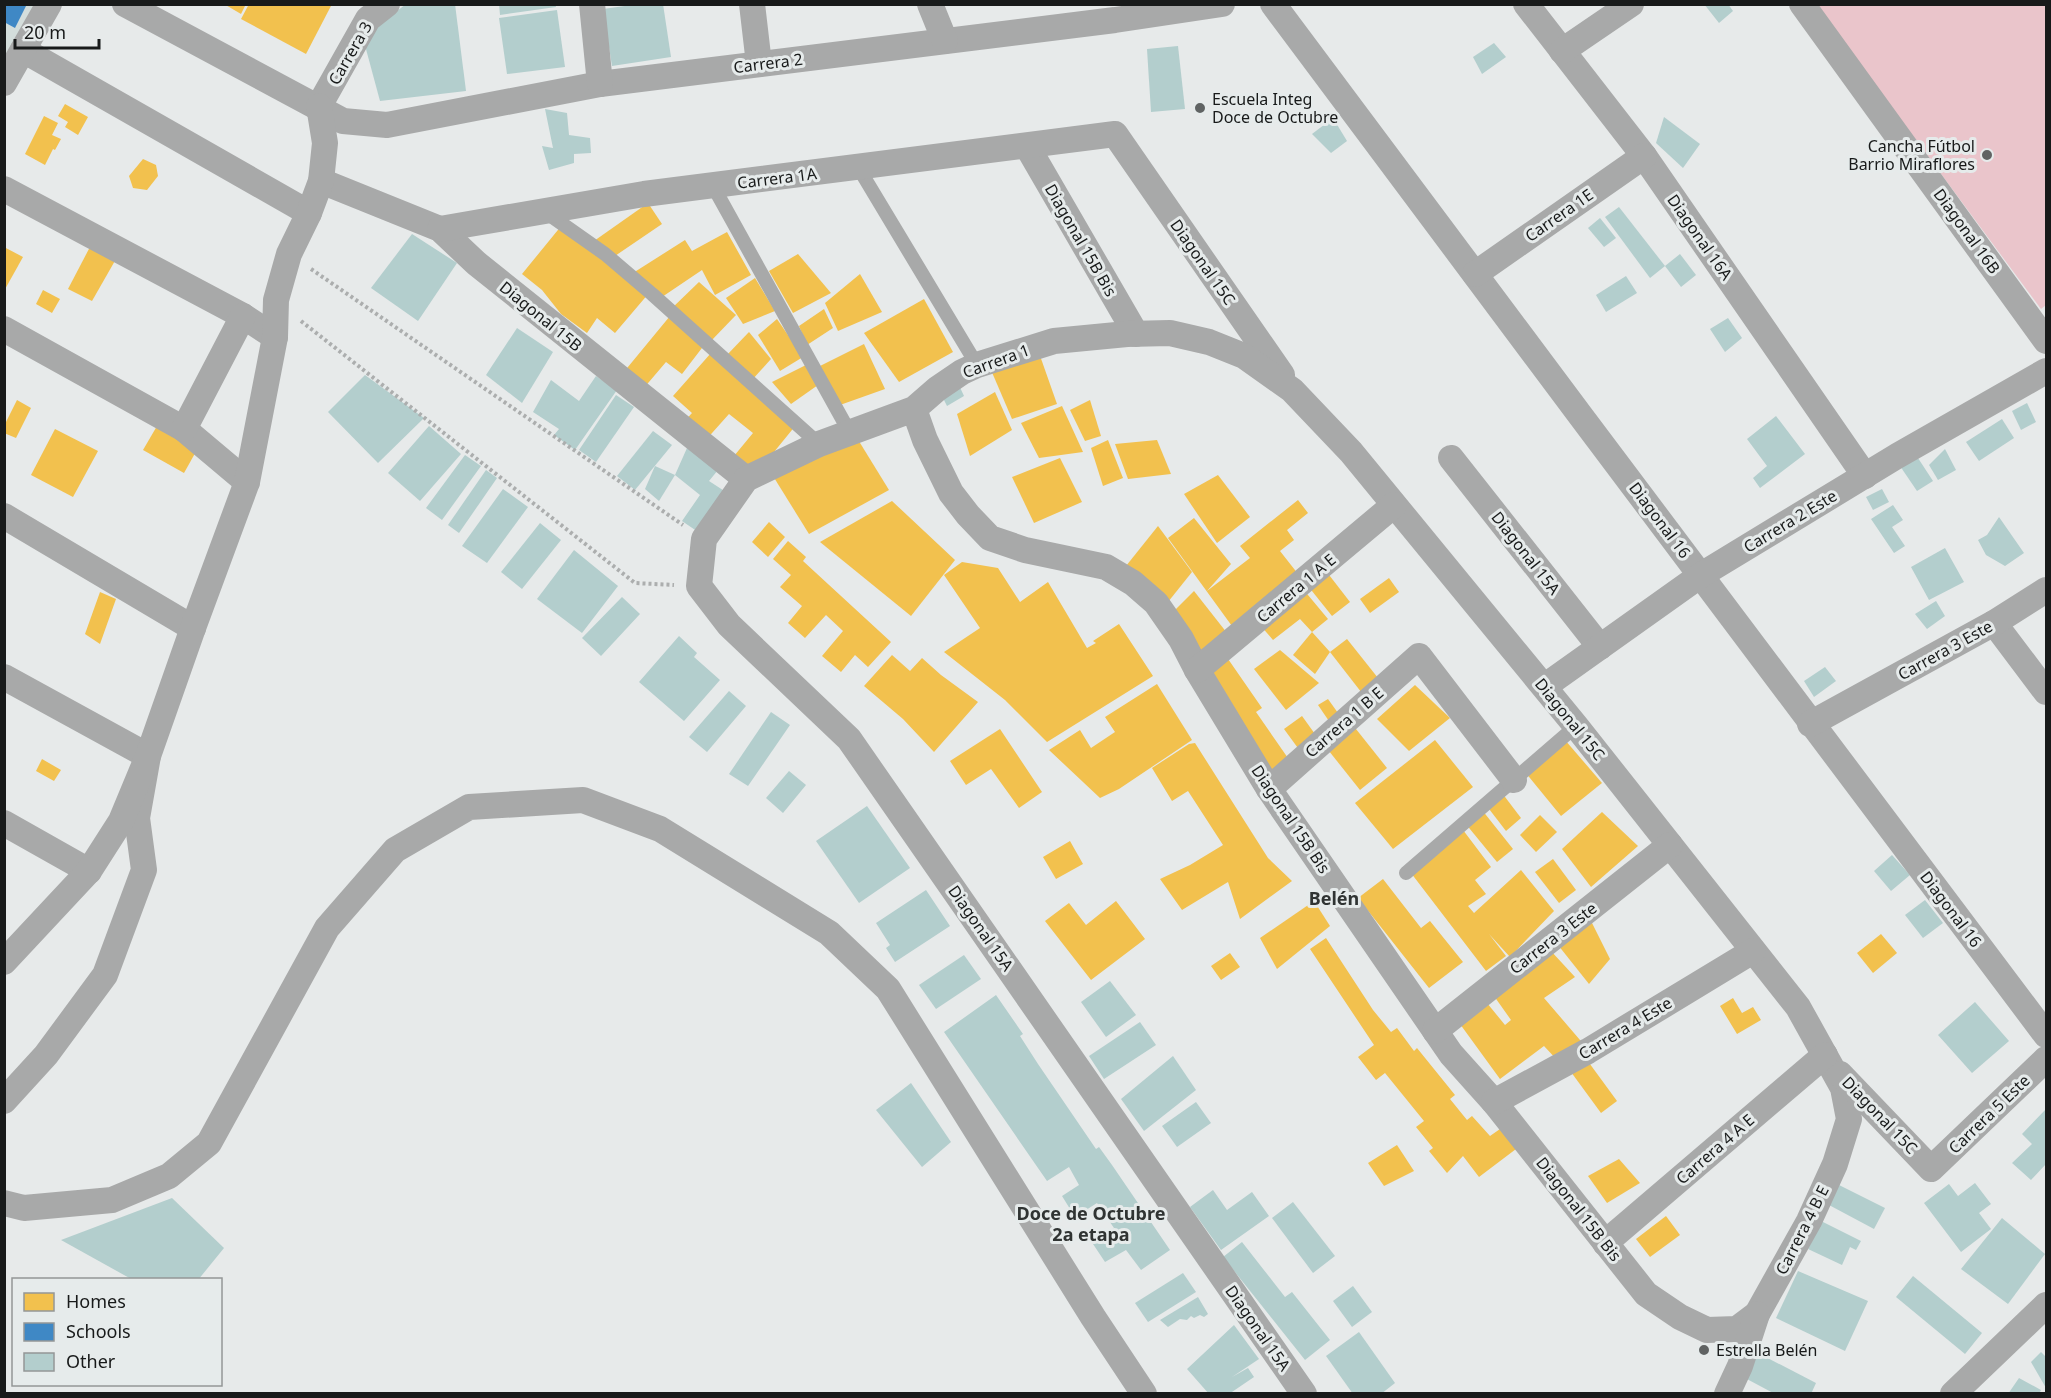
<svg xmlns="http://www.w3.org/2000/svg" width="2051" height="1398" font-family="'Noto Sans',sans-serif">
  <rect width="100%" height="100%" fill="#e7eaea"/>
  <path fill="#d4dedc" d="M5,5H41L5,78Z"/>
  <path fill="#eac5cb" d="M1816,5H2046V305L2041,309Z"/>
  <g fill="#f2c14e">
    <path d="M224,4H246L241,14Z"/>
    <path d="M249,4H332L306,54L241,19Z"/>
    <path d="M65,104L88,117L78,135L65,127L68,122L58,116Z"/>
    <path d="M44,116L58,123L52,135L61,139L55,150L53,149L45,165L25,154Z"/>
    <path d="M143,159L156,165L158,176L147,190L133,188L129,176Z"/>
    <path d="M648,203L662,224L612,258L594,241Z"/>
    <path d="M562,225L649,293L615,333L597,318L587,333L561,314L542,290L522,274Z"/>
    <path d="M727,232L751,275L715,295L702,270L662,297L633,273L685,240L692,251Z"/>
    <path d="M91,245L116,259L92,301L68,289Z"/>
    <path d="M4,247L23,257L4,291Z"/>
    <path d="M798,254L831,293L793,313L769,271Z"/>
    <path d="M860,274L882,312L838,331L825,303Z"/>
    <path d="M755,278L775,311L743,324L726,298Z"/>
    <path d="M699,282L736,315L710,342L670,310Z"/>
    <path d="M43,290L60,299L52,313L36,304Z"/>
    <path d="M924,299L953,352L899,382L864,333Z"/>
    <path d="M824,309L833,328L807,345L799,326Z"/>
    <path d="M670,316L705,344L682,374L666,362L643,389L623,373Z"/>
    <path d="M777,319L803,357L780,371L758,335Z"/>
    <path d="M749,332L771,359L752,380L725,357Z"/>
    <path d="M864,344L885,389L840,405L820,366Z"/>
    <path d="M1038,350L1057,404L1012,419L991,370Z"/>
    <path d="M711,353L796,425L756,474L734,456L753,433L729,414L704,442L682,424L692,413L673,396Z"/>
    <path d="M806,365L818,385L791,404L772,382Z"/>
    <path d="M995,392L1012,430L970,456L957,414Z"/>
    <path d="M17,400L31,408L16,438L4,433V426Z"/>
    <path d="M1090,400L1101,436L1085,441L1070,410Z"/>
    <path d="M1062,406L1083,452L1039,458L1021,423Z"/>
    <path d="M157,426L198,448L184,473L143,450Z"/>
    <path d="M55,429L98,451L73,497L31,475Z"/>
    <path d="M857,438L889,490L809,534L773,476Z"/>
    <path d="M1108,440L1123,478L1103,486L1091,448Z"/>
    <path d="M1157,440L1171,474L1128,479L1115,444Z"/>
    <path d="M1060,458L1082,502L1034,523L1012,477Z"/>
    <path d="M1218,475L1250,517L1217,543L1184,494Z"/>
    <path d="M1298,500L1308,513L1287,530L1294,540L1280,551L1302,579L1237,633L1168,538L1194,518L1231,564L1207,591L1250,558L1240,546Z"/>
    <path d="M892,501L955,560L911,616L820,542Z"/>
    <path d="M769,522L785,537L768,557L752,542Z"/>
    <path d="M1158,526L1192,572L1168,602L1126,566Z"/>
    <path d="M788,541L806,557L803,561L891,642L868,667L855,655L841,672L822,656L843,631L826,615L805,638L788,623L802,606L780,587L791,575L773,559Z"/>
    <path d="M962,562L998,568L1020,602L1048,582L1087,648L1096,643L1093,641L1119,624L1153,676L1047,742L1005,700L944,652L980,628L944,575Z"/>
    <path d="M1326,571L1350,602L1332,616L1308,586Z"/>
    <path d="M1389,578L1399,592L1370,613L1360,599Z"/>
    <path d="M1303,589L1328,619L1312,632L1300,619L1273,640L1260,625Z"/>
    <path d="M1194,591L1227,633L1198,654L1174,611Z"/>
    <path d="M100,592L116,599L100,644L85,634Z"/>
    <path d="M1312,632L1330,652L1315,674L1293,655Z"/>
    <path d="M1347,639L1382,683L1365,697L1330,652Z"/>
    <path d="M1280,650L1319,683L1286,710L1254,669Z"/>
    <path d="M892,655L910,671L922,658L941,675L978,702L934,752L903,719L864,686Z"/>
    <path d="M1226,656L1262,708L1256,712L1290,761L1271,773L1203,672Z"/>
    <path d="M1157,684L1192,740L1119,789L1100,798L1049,750L1080,730L1091,748L1115,732L1105,717Z"/>
    <path d="M1415,685L1450,718L1409,751L1377,719Z"/>
    <path d="M1328,699L1343,720L1333,727L1318,705Z"/>
    <path d="M1302,716L1320,741L1303,755L1284,729Z"/>
    <path d="M1352,724L1387,768L1360,790L1325,746Z"/>
    <path d="M1000,729L1042,792L1019,808L991,769L966,785L950,761Z"/>
    <path d="M1435,740L1473,787L1393,849L1355,803Z"/>
    <path d="M1565,740L1602,783L1561,816L1525,772Z"/>
    <path d="M1195,743L1268,858L1292,881L1240,919L1228,882L1182,910L1160,879L1190,865L1223,845L1188,791L1172,801L1152,768L1189,744Z"/>
    <path d="M42,759L61,770L54,781L36,771Z"/>
    <path d="M1502,793L1521,818L1506,831L1486,805Z"/>
    <path d="M1482,810L1513,849L1497,862L1465,823Z"/>
    <path d="M1602,812L1638,846L1591,887L1562,849Z"/>
    <path d="M1540,815L1557,832L1536,852L1520,835Z"/>
    <path d="M1463,830L1491,867L1475,880L1486,894L1468,906L1474,913L1521,870L1554,911L1510,957L1489,934L1506,956L1486,971L1411,873Z"/>
    <path d="M1070,841L1083,864L1056,879L1043,857Z"/>
    <path d="M1553,859L1576,890L1559,903L1535,872Z"/>
    <path d="M1383,879L1421,928L1430,921L1463,962L1429,988L1358,898Z"/>
    <path d="M1116,901L1145,939L1091,980L1045,921L1069,903L1086,925Z"/>
    <path d="M1314,901L1330,926L1277,969L1260,938Z"/>
    <path d="M1590,919L1610,959L1589,984L1558,945Z"/>
    <path d="M1881,934L1897,953L1873,973L1857,953Z"/>
    <path d="M1326,938L1373,1010L1391,1032L1397,1028L1414,1051L1417,1048L1455,1095L1450,1099L1467,1120L1472,1116L1490,1136L1500,1129L1516,1149L1479,1177L1463,1156L1447,1173L1429,1151L1433,1148L1416,1127L1424,1121L1385,1073L1376,1080L1358,1057L1374,1045L1310,949Z"/>
    <path d="M1550,950L1575,977L1544,998L1586,1047L1558,1061L1544,1046L1500,1079L1460,1024L1487,1003L1505,1025L1511,1020L1494,996Z"/>
    <path d="M1230,953L1240,967L1221,980L1211,966Z"/>
    <path d="M1733,998L1742,1013L1753,1007L1761,1020L1737,1034L1720,1006Z"/>
    <path d="M1587,1060L1617,1101L1601,1113L1571,1072Z"/>
    <path d="M1397,1145L1414,1171L1384,1186L1368,1163Z"/>
    <path d="M1619,1159L1640,1183L1607,1203L1588,1176Z"/>
    <path d="M1666,1216L1680,1235L1650,1257L1636,1239Z"/>
  </g>
  <path fill="#3f88c5" d="M4,4H27L15,28L4,22Z"/>
  <g fill="#b3cecd">
    <path d="M406,4H455L466,91L380,101L363,38Z"/>
    <path d="M499,4H555L556,7L500,15Z"/>
    <path d="M639,4H663L671,57L612,66L603,9Z"/>
    <path d="M1704,4H1728L1733,11L1719,23Z"/>
    <path d="M557,10L565,67L507,74L499,18Z"/>
    <path d="M1494,43L1506,57L1482,74L1473,57Z"/>
    <path d="M1178,46L1185,109L1151,112L1147,49Z"/>
    <path d="M545,109L567,113L569,135L590,138L591,153L574,154V163L549,170L542,146L553,148Z"/>
    <path d="M1664,117L1700,144L1683,168L1656,143Z"/>
    <path d="M1333,118L1347,141L1331,153L1312,134Z"/>
    <path d="M1619,207L1665,266L1650,278L1605,217Z"/>
    <path d="M1600,218L1616,238L1604,247L1588,228Z"/>
    <path d="M412,234L457,263L418,321L371,288Z"/>
    <path d="M1680,254L1696,275L1681,287L1665,266Z"/>
    <path d="M1626,276L1637,293L1606,312L1596,295Z"/>
    <path d="M1728,318L1742,338L1725,352L1710,329Z"/>
    <path d="M517,328L553,352L522,403L486,375Z"/>
    <path d="M365,375L424,418L378,463L328,412Z"/>
    <path d="M596,376L617,390L575,450L554,435L559,429L533,412L551,380L579,401Z"/>
    <path d="M957,381L964,396L947,406L939,390Z"/>
    <path d="M616,395L634,407L596,462L579,450Z"/>
    <path d="M2027,403L2036,422L2021,430L2012,411Z"/>
    <path d="M1776,416L1805,454L1760,488L1753,478L1767,466L1747,439Z"/>
    <path d="M2002,419L2014,438L1979,461L1966,442Z"/>
    <path d="M429,426L461,454L420,501L388,473Z"/>
    <path d="M653,431L672,445L635,490L617,476Z"/>
    <path d="M687,448L718,470L709,481L732,496L704,536L682,521L700,495L675,475Z"/>
    <path d="M1945,449L1956,470L1938,480L1929,465Z"/>
    <path d="M465,455L481,466L442,520L426,508Z"/>
    <path d="M1916,455L1933,481L1917,491L1900,466Z"/>
    <path d="M655,466L675,475L659,501L645,489Z"/>
    <path d="M486,470L497,478L459,533L448,525Z"/>
    <path d="M503,489L528,507L487,563L462,546Z"/>
    <path d="M1882,489L1889,502L1873,510L1866,497Z"/>
    <path d="M1893,505L1903,520L1892,527L1905,546L1894,553L1871,519Z"/>
    <path d="M1999,517L2024,553L2005,566L1986,555L1978,540L1987,535Z"/>
    <path d="M540,523L561,540L522,589L501,572Z"/>
    <path d="M1945,548L1964,582L1929,600L1911,567Z"/>
    <path d="M574,550L618,586L582,633L537,599Z"/>
    <path d="M622,597L640,614L601,656L582,638Z"/>
    <path d="M1936,601L1945,616L1927,629L1915,614Z"/>
    <path d="M679,636L697,653L694,657L720,680L684,721L639,682Z"/>
    <path d="M1825,667L1836,681L1814,697L1804,681Z"/>
    <path d="M729,691L746,706L707,752L689,737Z"/>
    <path d="M771,712L790,725L748,786L729,774Z"/>
    <path d="M789,771L806,785L783,813L766,798Z"/>
    <path d="M867,806L910,868L859,903L816,841Z"/>
    <path d="M1892,855L1910,875L1891,891L1874,871Z"/>
    <path d="M926,890L950,926L895,962L886,948L890,945L876,923Z"/>
    <path d="M1925,900L1943,923L1923,938L1905,915Z"/>
    <path d="M964,955L981,979L936,1009L919,985Z"/>
    <path d="M1110,981L1136,1015L1106,1037L1081,1002Z"/>
    <path d="M996,995L1023,1034L1020,1036L1038,1064L1096,1149L1099,1147L1112,1165L1170,1250L1141,1270L1126,1250L1105,1262L1091,1241L1114,1228L1097,1203L1075,1217L1062,1196L1079,1185L1069,1167L1047,1181L944,1032Z"/>
    <path d="M1975,1002L2009,1041L1972,1073L1938,1035Z"/>
    <path d="M1140,1022L1156,1045L1104,1079L1089,1056Z"/>
    <path d="M1173,1056L1196,1090L1144,1131L1121,1099Z"/>
    <path d="M911,1083L951,1142L922,1167L876,1110Z"/>
    <path d="M1196,1102L1211,1123L1177,1147L1162,1126Z"/>
    <path d="M2046,1109V1164L2031,1180L2012,1163L2032,1144L2022,1134Z"/>
    <path d="M1975,1183L1991,1204L1979,1213L1991,1229L1961,1252L1924,1203L1949,1184L1958,1196Z"/>
    <path d="M1839,1185L1885,1208L1874,1229L1829,1205Z"/>
    <path d="M1213,1190L1227,1210L1252,1192L1269,1216L1221,1250L1190,1207Z"/>
    <path d="M172,1198L224,1248L198,1280H133L61,1240Z"/>
    <path d="M1293,1202L1335,1256L1313,1273L1272,1218Z"/>
    <path d="M2002,1218L2045,1254L2008,1304L1961,1269Z"/>
    <path d="M1821,1221L1861,1241L1856,1250L1850,1247L1842,1265L1808,1249Z"/>
    <path d="M1242,1242L1285,1297L1292,1292L1330,1340L1305,1360L1223,1257Z"/>
    <path d="M1798,1271L1868,1301L1845,1351L1776,1318Z"/>
    <path d="M1183,1273L1196,1292L1148,1322L1135,1303Z"/>
    <path d="M1913,1276L1982,1333L1965,1354L1896,1297Z"/>
    <path d="M1353,1286L1372,1312L1352,1327L1333,1301Z"/>
    <path d="M1198,1297L1208,1314L1204,1317L1200,1315L1194,1318L1191,1316L1187,1320L1180,1319L1168,1327L1160,1320Z"/>
    <path d="M1234,1325L1259,1359L1232,1377L1248,1368L1254,1377L1229,1394H1209L1187,1369Z"/>
    <path d="M1359,1332L1395,1383L1381,1394H1353L1326,1356Z"/>
    <path d="M2041,1352L2046,1357V1388L2031,1362Z"/>
    <path d="M1758,1353L1816,1383L1811,1394H1775L1745,1378Z"/>
    <path d="M2019,1378L2041,1390L2039,1394H2008Z"/>
  </g>
  <g fill="none" stroke-linecap="round" stroke-linejoin="round">
    <g stroke="#acaeae" stroke-width="4" stroke-dasharray="3 3" stroke-linecap="butt">
      <path d="M311,269L683,525"/>
      <path d="M301,321L635,583L674,585"/>
    </g>
    <g stroke="#a8a9a9" stroke-width="14">
      <path d="M858,167L977,365"/>
      <path d="M713,186L850,433"/>
      <path d="M544,211L605,254L652,294L819,444"/>
      <path d="M1406,873L1576,726"/>
    </g>
    <g stroke="#a8a9a9" stroke-width="26">
      <path d="M125,4L343,121L387,125L600,84L1115,20L1222,4"/>
      <path d="M592,4L600,84"/>
      <path d="M752,4L759,64"/>
      <path d="M930,4L945,41"/>
      <path d="M1273,4C1530,348 1787,693 2046,1035"/>
      <path d="M1526,4L1644,156L1865,476"/>
      <path d="M1802,4L2046,341"/>
      <path d="M23,50L309,213"/>
      <path d="M1562,51L1631,4"/>
      <path d="M4,83L49,4"/>
      <path d="M319,106L368,19L387,4"/>
      <path d="M1027,146L1136,334"/>
      <path d="M321,181L440,229L476,263L746,479"/>
      <path d="M4,189L243,316L275,337"/>
      <path d="M440,229L644,194L1115,134L1282,375"/>
      <path d="M1475,274L1644,156"/>
      <path d="M4,329L184,429L247,482"/>
      <path d="M914,409L925,440L951,493L968,515L990,538L1025,550L1106,567L1133,583L1156,603L1181,639L1197,670L1269,789L1451,1054L1494,1102L1646,1294L1680,1317L1707,1330L1737,1329L1757,1314L1809,1221L1835,1164L1849,1119L1843,1088L1798,1007L1576,726L1351,452L1292,390L1244,356L1209,342L1170,333L1127,334L1054,341L977,365L962,372L937,389L914,409L819,444L746,479L704,539L699,586L729,625L849,739L1304,1394"/>
      <path d="M184,429L243,316"/>
      <path d="M1451,458L1600,647"/>
      <path d="M4,516L193,628"/>
      <path d="M1994,623L2046,692"/>
      <path d="M1197,670L1394,505"/>
      <path d="M4,677L148,756L137,818L144,870L105,975L46,1055L4,1101"/>
      <path d="M1545,686L1701,575L1897,456L2046,371"/>
      <path d="M1810,724L1994,623L2046,590"/>
      <path d="M1269,789L1419,656L1514,780"/>
      <path d="M4,823L89,871"/>
      <path d="M4,962L89,871L121,821L148,756L193,628L247,482L275,337L276,300L289,254L309,213L321,181L325,143L319,106"/>
      <path d="M1435,1031L1670,845"/>
      <path d="M1840,1074L1931,1169L2046,1059"/>
      <path d="M1494,1102L1588,1051L1753,951"/>
      <path d="M4,1203L24,1208L112,1200L169,1176L209,1143L327,928L395,850L469,807L583,800L660,829L829,933L888,989L1093,1317L1144,1394"/>
      <path d="M1605,1243L1825,1055"/>
      <path d="M1727,1394L1740,1366L1757,1314"/>
      <path d="M1953,1394L2046,1305"/>
    </g>
  </g>
  <g fill="#606363" stroke="#e6ebeb" stroke-width="2">
    <circle cx="1200" cy="108" r="6"/>
    <circle cx="1987" cy="155" r="6"/>
    <circle cx="1704" cy="1350" r="6"/>
  </g>
  <g text-anchor="middle" dominant-baseline="central" stroke-width="6" stroke-linejoin="round" paint-order="stroke">
    <g font-size="16" fill="#181a1a" stroke="#e6ebeb">
      <text transform="translate(350 53) rotate(-60)">Carrera 3</text>
      <text transform="translate(768 63) rotate(-7)">Carrera 2</text>
      <text transform="translate(777 178) rotate(-7)">Carrera 1A</text>
      <text transform="translate(1559 215) rotate(-35)">Carrera 1E</text>
      <text transform="translate(1967 231) rotate(54)">Diagonal 16B</text>
      <text transform="translate(1700 237) rotate(55)">Diagonal 16A</text>
      <text transform="translate(1081 240) rotate(60)">Diagonal 15B Bis</text>
      <text transform="translate(1203 262) rotate(55)">Diagonal 15C</text>
      <text transform="translate(541 316) rotate(39)">Diagonal 15B</text>
      <text transform="translate(996 361) rotate(-20)">Carrera 1</text>
      <text transform="translate(1660 520) rotate(53)">Diagonal 16</text>
      <text transform="translate(1790 521) rotate(-31)">Carrera 2 Este</text>
      <text transform="translate(1526 553) rotate(52)">Diagonal 15A</text>
      <text transform="translate(1296 588) rotate(-40)">Carrera 1 A E</text>
      <text transform="translate(1945 650) rotate(-29)">Carrera 3 Este</text>
      <text transform="translate(1570 719) rotate(51)">Diagonal 15C</text>
      <text transform="translate(1344 722) rotate(-41)">Carrera 1 B E</text>
      <text transform="translate(1291 819) rotate(56)">Diagonal 15B Bis</text>
      <text transform="translate(1951 909) rotate(53)">Diagonal 16</text>
      <text transform="translate(981 928) rotate(55)">Diagonal 15A</text>
      <text transform="translate(1553 938) rotate(-38)">Carrera 3 Este</text>
      <text transform="translate(1625 1028) rotate(-31)">Carrera 4 Este</text>
      <text transform="translate(1989 1114) rotate(-44)">Carrera 5 Este</text>
      <text transform="translate(1880 1115) rotate(46)">Diagonal 15C</text>
      <text transform="translate(1715 1149) rotate(-41)">Carrera 4 A E</text>
      <text transform="translate(1579 1209) rotate(52)">Diagonal 15B Bis</text>
      <text transform="translate(1802 1230) rotate(-63)">Carrera 4 B E</text>
      <text transform="translate(1258 1328) rotate(55)">Diagonal 15A</text>
    </g>
    <g font-size="16" fill="#181a1a" stroke="#e6ebeb" text-anchor="start">
      <text x="1212" y="99">Escuela Integ<tspan x="1212" dy="18">Doce de Octubre</tspan></text>
      <text x="1975" y="146" text-anchor="end">Cancha Fútbol<tspan x="1975" dy="18">Barrio Miraflores</tspan></text>
      <text x="1716" y="1350">Estrella Belén</text>
    </g>
    <g font-size="18" font-weight="bold" fill="#303433" stroke="#e6ebeb">
      <text x="1334" y="898">Belén</text>
      <text x="1091" y="1213">Doce de Octubre<tspan x="1091" dy="21">2a etapa</tspan></text>
    </g>
  </g>
  <rect width="2051" height="1398" fill="none" stroke="#181a1a" stroke-width="12"/>
  <rect x="12" y="1278" width="210" height="108" fill="#e6ebeb" stroke="#949797" stroke-width="1.5"/>
  <rect x="24" y="1293" width="30" height="18" fill="#f2c14e" stroke="#949797" stroke-width="1.5"/>
  <text x="66" y="1308" font-size="18" fill="#181a1a">Homes</text>
  <rect x="24" y="1323" width="30" height="18" fill="#3f88c5" stroke="#949797" stroke-width="1.5"/>
  <text x="66" y="1338" font-size="18" fill="#181a1a">Schools</text>
  <rect x="24" y="1353" width="30" height="18" fill="#b3cecd" stroke="#949797" stroke-width="1.5"/>
  <text x="66" y="1368" font-size="18" fill="#181a1a">Other</text>
  <path d="M15 39v9h84v-9" fill="none" stroke="#181a1a" stroke-width="3"/>
  <text x="24" y="39" font-size="18" fill="#181a1a" stroke="#e6ebeb" stroke-width="4.5" paint-order="stroke">20 m</text>
</svg>
